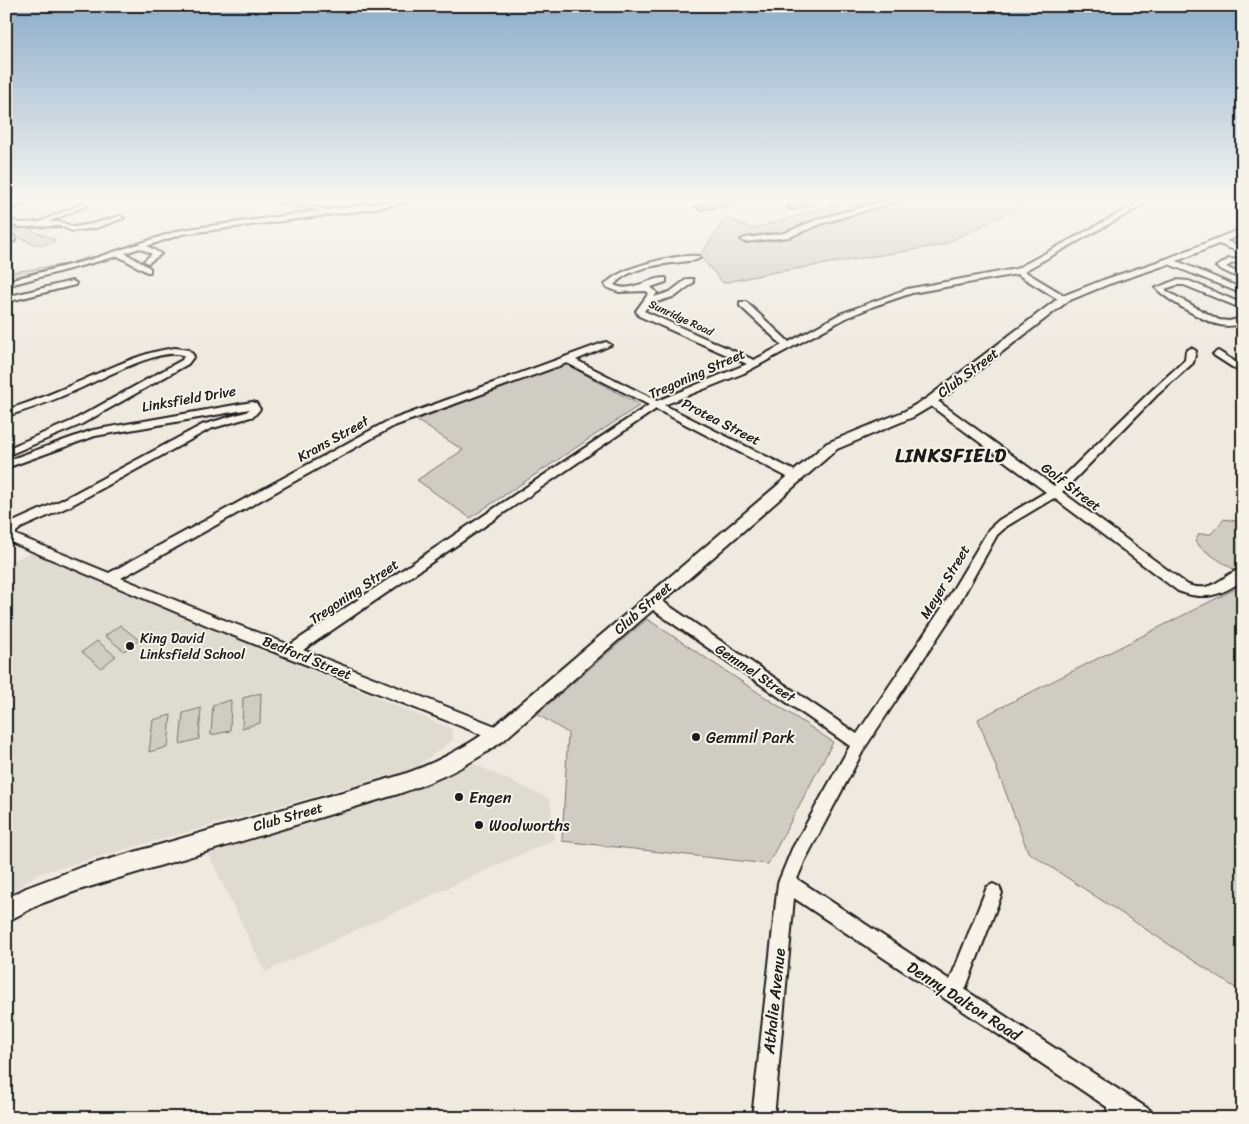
<svg xmlns="http://www.w3.org/2000/svg" width="1249" height="1124" font-family="Sriracha,sans-serif">
  <rect width="100%" height="100%" fill="#eeeae0"/>
  <filter id="ink" filterUnits="userSpaceOnUse"><feTurbulence type="fractalNoise" baseFrequency=".02" numOctaves="2"/><feDisplacementMap in="SourceGraphic" scale="10" xChannelSelector="R" yChannelSelector="G"/><feConvolveMatrix kernelMatrix="1 2 1 2 8 2 1 2 1" color-interpolation-filters="sRGB"/></filter>
  <g filter="url(#ink)">
    <g fill="#dedbd1">
      <path d="M31,553L452,729L453,740L415,768L37,874L6,897V563Z"/>
      <path d="M474,764L550,799L554,839L265,972L205,847Z"/>
    </g>
    <g fill="#cfccc3" stroke="#767470">
      <path d="M854,199H1035L943,245L770,273L723,283L700,256L726,217L752,229Z"/>
      <path d="M23,227L56,240C48,246 39,245 29,243L30,242L6,233Z"/>
      <path d="M91,256L97,259L6,282V273L67,264Z"/>
      <path d="M566,364L640,405L470,518L417,480L463,450L416,420Z"/>
      <path d="M1224,519L1243,522V575C1230,567 1204,552 1195,542L1199,534H1211Z"/>
      <path d="M1243,585V993L1028,852L978,719Z"/>
      <path d="M647,619L833,742L768,864L562,841L568,733L537,714Z"/>
      <path d="M120,625L139,640L124,651L105,636Z"/>
      <path d="M97,641L116,656L101,668L82,652Z"/>
      <path d="M261,693L260,723L242,728L243,698Z"/>
      <path d="M231,700L230,731L211,735L213,705Z"/>
      <path d="M201,708L199,739L180,744L183,713Z"/>
      <path d="M171,715L168,747L149,752L153,720Z"/>
    </g>
    <g fill="none" stroke-linecap="round" stroke-linejoin="round">
      <g stroke="#1c1c1c" stroke-width="4">
        <g id="minor">
          <path d="M29,199H39L6,211V207Z"/>
          <path d="M263,199H277L325,209L322,211Z"/>
          <path d="M407,199H421L366,210L182,234L147,246L161,254L148,263L144,261L152,254L140,248L125,253L150,268V272H147L118,256L6,286V281L89,260L181,230Z"/>
          <path d="M740,199H756L700,209L697,207Z"/>
          <path d="M811,199H821L793,209L788,208Z"/>
          <path d="M893,199H903L824,223L789,237L745,242L741,240L745,238L785,233L818,219Z"/>
          <path d="M1146,199H1154L1024,271L1067,297V301H1061L1017,274L912,293L874,306L846,318L744,373L664,405L799,473L801,476L799,479H791L656,409L303,650L503,729L506,734L503,739L498,741L209,626L6,540V528L13,522L62,500L202,425L246,412L250,409L95,436L6,468V461L93,430L252,402L256,403L260,409L254,416L210,429L70,506L21,528L16,532V535L109,573L386,422L603,343L606,342L611,345L576,360L657,401L747,364L639,316L636,311L649,293L646,291L619,292L606,287L605,285C619,267 676,254 699,256L700,258L696,260C670,264 632,264 614,285C630,294 650,277 666,278V282L651,287L657,293L654,297L670,292L687,279H693V283L676,296L650,304L644,311L754,360L782,345L740,306V302H746L789,342L840,314L907,289L1016,269ZM567,363L649,405L290,645L219,618L121,578L394,426Z"/>
          <path d="M84,203L87,205L86,206L48,222H61L73,227L92,224L120,216L124,218L96,228L72,231L60,226L19,227L6,223V218L20,223L39,222Z"/>
          <path d="M6,233L15,237V241L6,243Z"/>
          <path d="M1216,239H1222L1243,248V253L1216,243Z"/>
          <path d="M1166,259H1172L1243,289V294L1166,263Z"/>
          <path d="M1229,259L1243,260V264L1233,263L1226,267L1243,275V280L1216,267Z"/>
          <path d="M1176,280L1189,281L1243,304V309L1184,285H1177L1165,289L1168,292L1219,320L1229,321L1243,318V324C1233,326 1225,327 1216,324C1202,320 1164,298 1156,288Z"/>
          <path d="M72,281L76,283L75,285L6,302V297Z"/>
          <path d="M175,348L189,350L194,356L188,364L80,425L6,456V449L72,421L182,360L184,356C164,344 94,383 72,392C51,401 29,410 6,416V410C32,402 58,391 83,380C113,367 142,352 175,348Z"/>
          <path d="M1191,348L1196,351L1193,363L1157,395L1062,492L1188,585C1214,594 1221,575 1243,568V580C1220,596 1205,601 1178,591L1054,498L1007,526L997,535L953,614L864,749L805,860L797,879L950,980L987,887L993,884L999,887L1002,893L965,990L1150,1110L1153,1118H1108L1107,1107L794,898L774,1118H752L778,883L792,849L850,746L646,605L644,601L646,597H656L857,734L943,606L989,529L999,520L1046,492L927,403V399H935L1054,486L1151,391L1185,360L1186,351Z"/>
          <path d="M1218,351L1243,367V374L1215,356L1213,354Z"/>
        </g>
      </g>
      <g stroke="#1c1c1c" stroke-width="4">
        <path id="major" d="M1243,228V234L1172,263L1109,284L1068,301L935,404L913,417L837,449L504,740C472,764 437,781 398,794L79,890L40,904L6,922V899L26,888L79,868L398,776C432,765 463,749 492,728L827,443L905,411L927,398L1060,297L1103,280L1166,259Z"/>
      </g>
      <use href="#minor" fill="#f7f3e8" fill-rule="evenodd"/>
      <use href="#major" fill="#f7f3e8" fill-rule="evenodd"/>
    </g>
  </g>
  <linearGradient id="sky" x2="0" y2="1"><stop stop-color="#8dadca"/><stop offset="0.56" stop-color="#f7f6f1"/><stop offset="1" stop-color="#f7f6f1" stop-opacity="0"/></linearGradient>
  <rect width="1249" height="356" fill="url(#sky)"/>
  <g fill="#1c1c1c" stroke="#f7f3e8" stroke-width="2">
    <circle cx="130" cy="646" r="5"/>
    <circle cx="696" cy="737" r="5"/>
    <circle cx="459" cy="797" r="5"/>
    <circle cx="479" cy="825" r="5"/>
  </g>
  <g text-anchor="middle" dominant-baseline="central" stroke-width="4" stroke-linejoin="round" paint-order="stroke">
    <g font-size="11" fill="#1c1c1c" stroke="#f7f3e8">
      <text transform="translate(681 318) rotate(25)">Sunridge Road</text>
    </g>
    <g font-size="14" fill="#1c1c1c" stroke="#f7f3e8">
      <text transform="translate(968 373) rotate(-37)">Club Street</text>
      <text transform="translate(697 374) rotate(-24)">Tregoning Street</text>
      <text transform="translate(189 399) rotate(-10)">Linksfield Drive</text>
      <text transform="translate(721 422) rotate(27)">Protea Street</text>
      <text transform="translate(333 439) rotate(-29)">Krans Street</text>
      <text transform="translate(1071 487) rotate(37)">Golf Street</text>
      <text transform="translate(945 582) rotate(-59)">Meyer Street</text>
      <text transform="translate(354 592) rotate(-34)">Tregoning Street</text>
      <text transform="translate(643 608) rotate(-41)">Club Street</text>
      <text transform="translate(307 658) rotate(22)">Bedford Street</text>
      <text transform="translate(755 673) rotate(34)">Gemmel Street</text>
      <text transform="translate(288 817) rotate(-16)">Club Street</text>
    </g>
    <g font-size="14" fill="#1c1c1c" stroke="#f7f3e8" text-anchor="start">
      <text x="140" y="638">King David<tspan x="140" dy="16">Linksfield School</tspan></text>
    </g>
    <g font-size="16" fill="#1c1c1c" stroke="#f7f3e8" text-anchor="start">
      <text x="706" y="737">Gemmil Park</text>
      <text x="469" y="797">Engen</text>
      <text x="489" y="825">Woolworths</text>
    </g>
    <g font-size="16" fill="#1c1c1c" stroke="#f7f3e8">
      <text transform="translate(774 1001) rotate(-84)">Athalie Avenue</text>
      <text transform="translate(964 1001) rotate(33)">Denny Dalton Road</text>
    </g>
    <g font-size="19" font-weight="bold" letter-spacing="1" fill="#1c1c1c" stroke="#f7f3e8">
      <text x="951" y="455">LINKSFIELD</text>
    </g>
  </g>
  <rect width="1249" height="1124" fill="none" stroke="#f7f3e8" stroke-width="25"/>
  <rect x="12" y="12" width="1224" height="1099" fill="none" stroke="#1c1c1c" stroke-width="2" filter="url(#ink)"/>
</svg>
